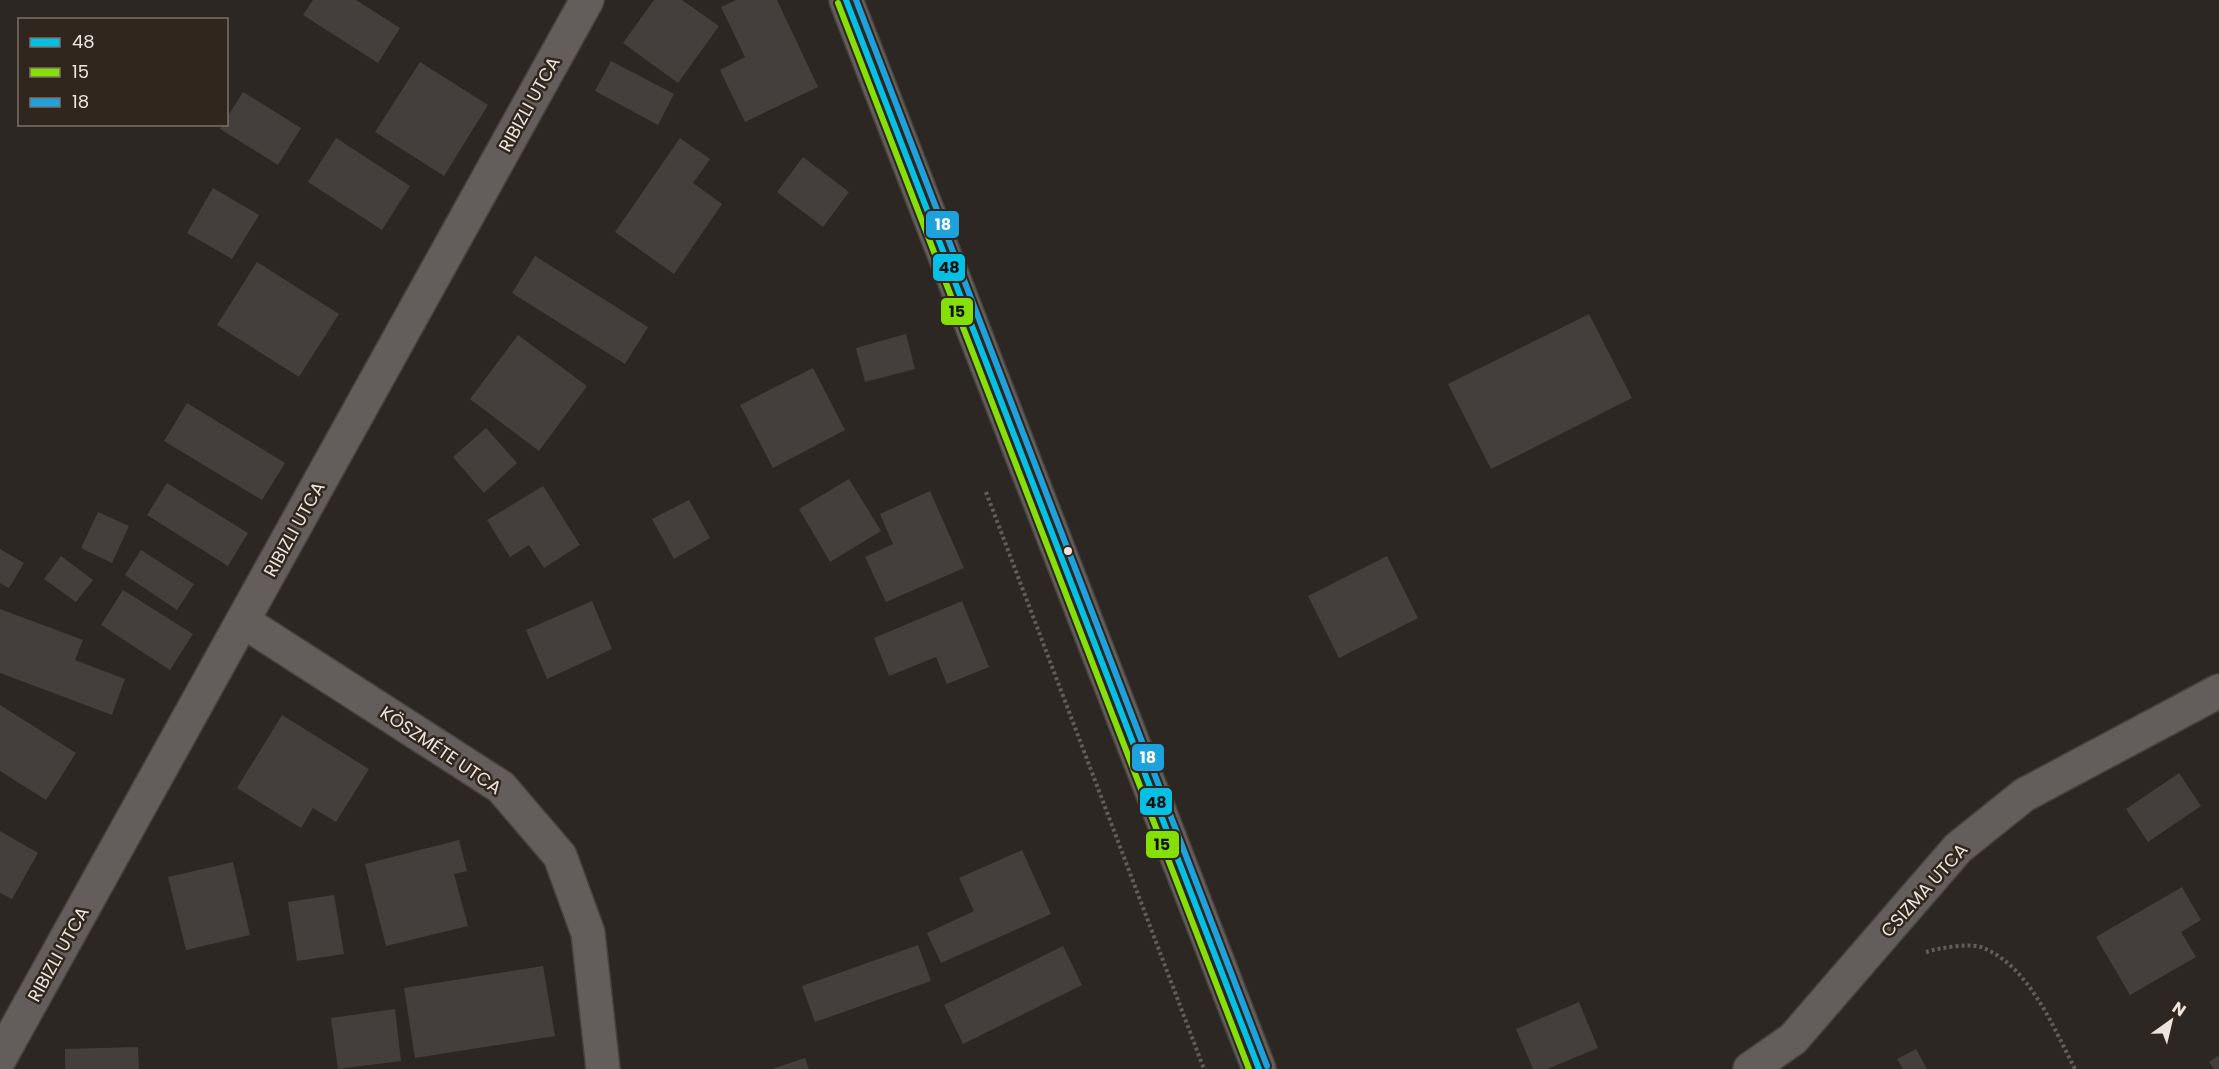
<svg xmlns="http://www.w3.org/2000/svg" width="2219" height="1069" font-family="Poppins,sans-serif">
  <rect width="100%" height="100%" fill="#2c2722"/>
  <g fill="#443f3c">
    <path d="M313,0H356L400,28L378,63L303,15Z"/>
    <path d="M654,0H682L719,26L678,83L623,43Z"/>
    <path d="M736,0H777L818,87L745,122L720,70L745,57L721,7Z"/>
    <path d="M611,61L674,94L658,125L595,91Z"/>
    <path d="M420,62L488,105L444,176L375,132Z"/>
    <path d="M243,92L301,128L278,165L220,129L223,124H226V119Z"/>
    <path d="M336,138L410,186L382,230L308,182Z"/>
    <path d="M680,138L710,159L693,183L722,204L674,274L615,232Z"/>
    <path d="M803,157L849,192L823,227L777,192Z"/>
    <path d="M213,188L259,215L232,259L187,233Z"/>
    <path d="M535,256L648,327L625,364L512,293Z"/>
    <path d="M257,262L339,314L299,377L217,325Z"/>
    <path d="M1589,314L1632,398L1491,469L1448,384Z"/>
    <path d="M906,334L915,369L865,382L856,348Z"/>
    <path d="M518,335L587,386L539,451L470,399Z"/>
    <path d="M813,368L845,430L773,468L740,405Z"/>
    <path d="M187,403L285,463L262,500L164,441Z"/>
    <path d="M486,428L517,463L484,493L453,457Z"/>
    <path d="M849,479L881,531L830,562L799,509Z"/>
    <path d="M167,483L248,533L228,566L147,515Z"/>
    <path d="M543,486L580,545L544,568L529,545L510,557L487,520Z"/>
    <path d="M930,491L964,568L886,602L865,557L893,544L880,514Z"/>
    <path d="M689,500L710,538L674,559L652,519Z"/>
    <path d="M98,512L129,526L112,563L81,548Z"/>
    <path d="M0,549L24,563L9,588L0,583Z"/>
    <path d="M141,550L194,584L177,610L125,575Z"/>
    <path d="M61,556L93,580L76,602L44,579Z"/>
    <path d="M1387,556L1418,618L1339,658L1308,596Z"/>
    <path d="M123,590L193,634L170,670L101,625Z"/>
    <path d="M592,601L612,649L547,679L526,630Z"/>
    <path d="M962,601L989,667L947,684L936,657L889,676L874,638Z"/>
    <path d="M0,609L83,640L75,660L125,679L112,715L0,673Z"/>
    <path d="M0,705L76,753L46,800L0,771Z"/>
    <path d="M282,715L369,769L336,822L313,808L301,828L237,788Z"/>
    <path d="M2179,773L2201,806L2148,842L2126,809Z"/>
    <path d="M0,831L38,853L12,899L0,893Z"/>
    <path d="M459,840L467,871L454,874L468,926L386,946L365,864Z"/>
    <path d="M1022,850L1051,914L941,963L927,933L974,911L959,878Z"/>
    <path d="M233,862L250,935L186,950L168,877Z"/>
    <path d="M2182,887L2201,920L2181,932L2196,957L2130,995L2096,937Z"/>
    <path d="M334,895L344,954L297,961L288,902Z"/>
    <path d="M918,945L931,981L815,1022L802,986Z"/>
    <path d="M1063,946L1082,985L963,1044L944,1005Z"/>
    <path d="M543,966L555,1036L415,1058L404,988Z"/>
    <path d="M1579,1002L1598,1048L1547,1069H1533L1516,1029Z"/>
    <path d="M395,1009L401,1061L338,1069L331,1018Z"/>
    <path d="M138,1047L139,1069H65V1049Z"/>
    <path d="M1916,1049L1927,1069H1903L1897,1059Z"/>
    <path d="M2219,1055V1069H2214L2209,1062Z"/>
    <path d="M805,1058L809,1069H772Z"/>
  </g>
  <g fill="none" stroke-linecap="round" stroke-linejoin="round">
    <g stroke="#47423e" stroke-width="36">
      <g id="street">
        <path d="M243,621L501,787L560,856L588,933L603,1069"/>
        <path d="M0,1058L587,0"/>
        <path d="M1750,1069L1793,1039L1958,848L2024,795L2219,691"/>
      </g>
    </g>
    <g stroke="#47423e" stroke-width="36">
      <path id="secondary" d="M846,0L1259,1069"/>
    </g>
    <g stroke="#615d59" stroke-width="4" stroke-dasharray="3 3" stroke-linecap="butt">
      <path d="M986,492L1204,1069"/>
      <path d="M1926,952C1939,948 1968,943 1981,947C2029,965 2053,1027 2075,1069"/>
    </g>
    <use href="#street" stroke="#635e5b" stroke-width="33"/>
    <use href="#secondary" stroke="#635e5b" stroke-width="33"/>
    <g stroke="#31261d" stroke-width="10">
      <path id="bus-1" d="M846,0L1259,1069"/>
    </g>
    <g stroke="#31261d" stroke-width="10">
      <path id="bus-2" d="M838,3L1249,1069"/>
    </g>
    <g stroke="#31261d" stroke-width="10">
      <path id="bus-3" d="M856,0L1267,1066"/>
    </g>
    <use href="#bus-1" stroke="#03c1e5" stroke-width="6"/>
    <use href="#bus-2" stroke="#84e006" stroke-width="6"/>
    <use href="#bus-3" stroke="#1ea2de" stroke-width="6"/>
  </g>
  <circle fill="#ece4de" stroke="#31261d" stroke-width="2" cx="1068" cy="551" r="5"/>
  <g text-anchor="middle" dominant-baseline="central" stroke-width="5" stroke-linejoin="round" paint-order="stroke">
    <g font-size="18" fill="#ece4de" stroke="#31261d">
      <text transform="translate(529 104) rotate(-61)">RIBIZLI UTCA</text>
      <text transform="translate(294 529) rotate(-61)">RIBIZLI UTCA</text>
      <text transform="translate(441 750) rotate(34)">KÖSZMÉTE UTCA</text>
      <text transform="translate(1924 890) rotate(-48)">CSIZMA UTCA</text>
      <text transform="translate(58 954) rotate(-61)">RIBIZLI UTCA</text>
    </g>
  </g>
  <g stroke="#31261d" stroke-width="2">
    <rect x="925" y="210" width="35" height="29" rx="6" fill="#1ea2de"/>
    <rect x="932" y="253" width="34" height="29" rx="6" fill="#03c1e5"/>
    <rect x="940" y="297" width="34" height="29" rx="6" fill="#84e006"/>
    <rect x="1131" y="743" width="34" height="29" rx="6" fill="#1ea2de"/>
    <rect x="1139" y="787" width="34" height="29" rx="6" fill="#03c1e5"/>
    <rect x="1145" y="830" width="35" height="29" rx="6" fill="#84e006"/>
  </g>
  <g font-size="16" text-anchor="middle" font-weight="bold" fill="#fff">
    <text x="943" y="230">18</text>
    <text x="1148" y="763">18</text>
  </g>
  <g font-size="16" text-anchor="middle" font-weight="bold" fill="#111">
    <text x="949" y="273">48</text>
    <text x="957" y="317">15</text>
    <text x="1156" y="808">48</text>
    <text x="1162" y="850">15</text>
  </g>
  <rect x="18" y="18" width="210" height="108" fill="#31261d" stroke="#7c726a" stroke-width="1.5"/>
  <rect x="30" y="38" width="30" height="9" fill="#03c1e5" stroke="#7c726a" stroke-width="1.5"/>
  <text x="72" y="48" font-size="18" fill="#ece4de">48</text>
  <rect x="30" y="68" width="30" height="9" fill="#84e006" stroke="#7c726a" stroke-width="1.5"/>
  <text x="72" y="78" font-size="18" fill="#ece4de">15</text>
  <rect x="30" y="98" width="30" height="9" fill="#1ea2de" stroke="#7c726a" stroke-width="1.5"/>
  <text x="72" y="108" font-size="18" fill="#ece4de">18</text>
  <g transform="translate(2171 1021) rotate(34)" stroke="#31261d" stroke-width="4.5" paint-order="stroke">
  <path d="M0-4.5L10 22L0 15L-10 22Z" fill="#ece4de"/>
  <text y="-9" font-size="16" font-weight="bold" text-anchor="middle" fill="#ece4de">N</text>
  </g>
</svg>
